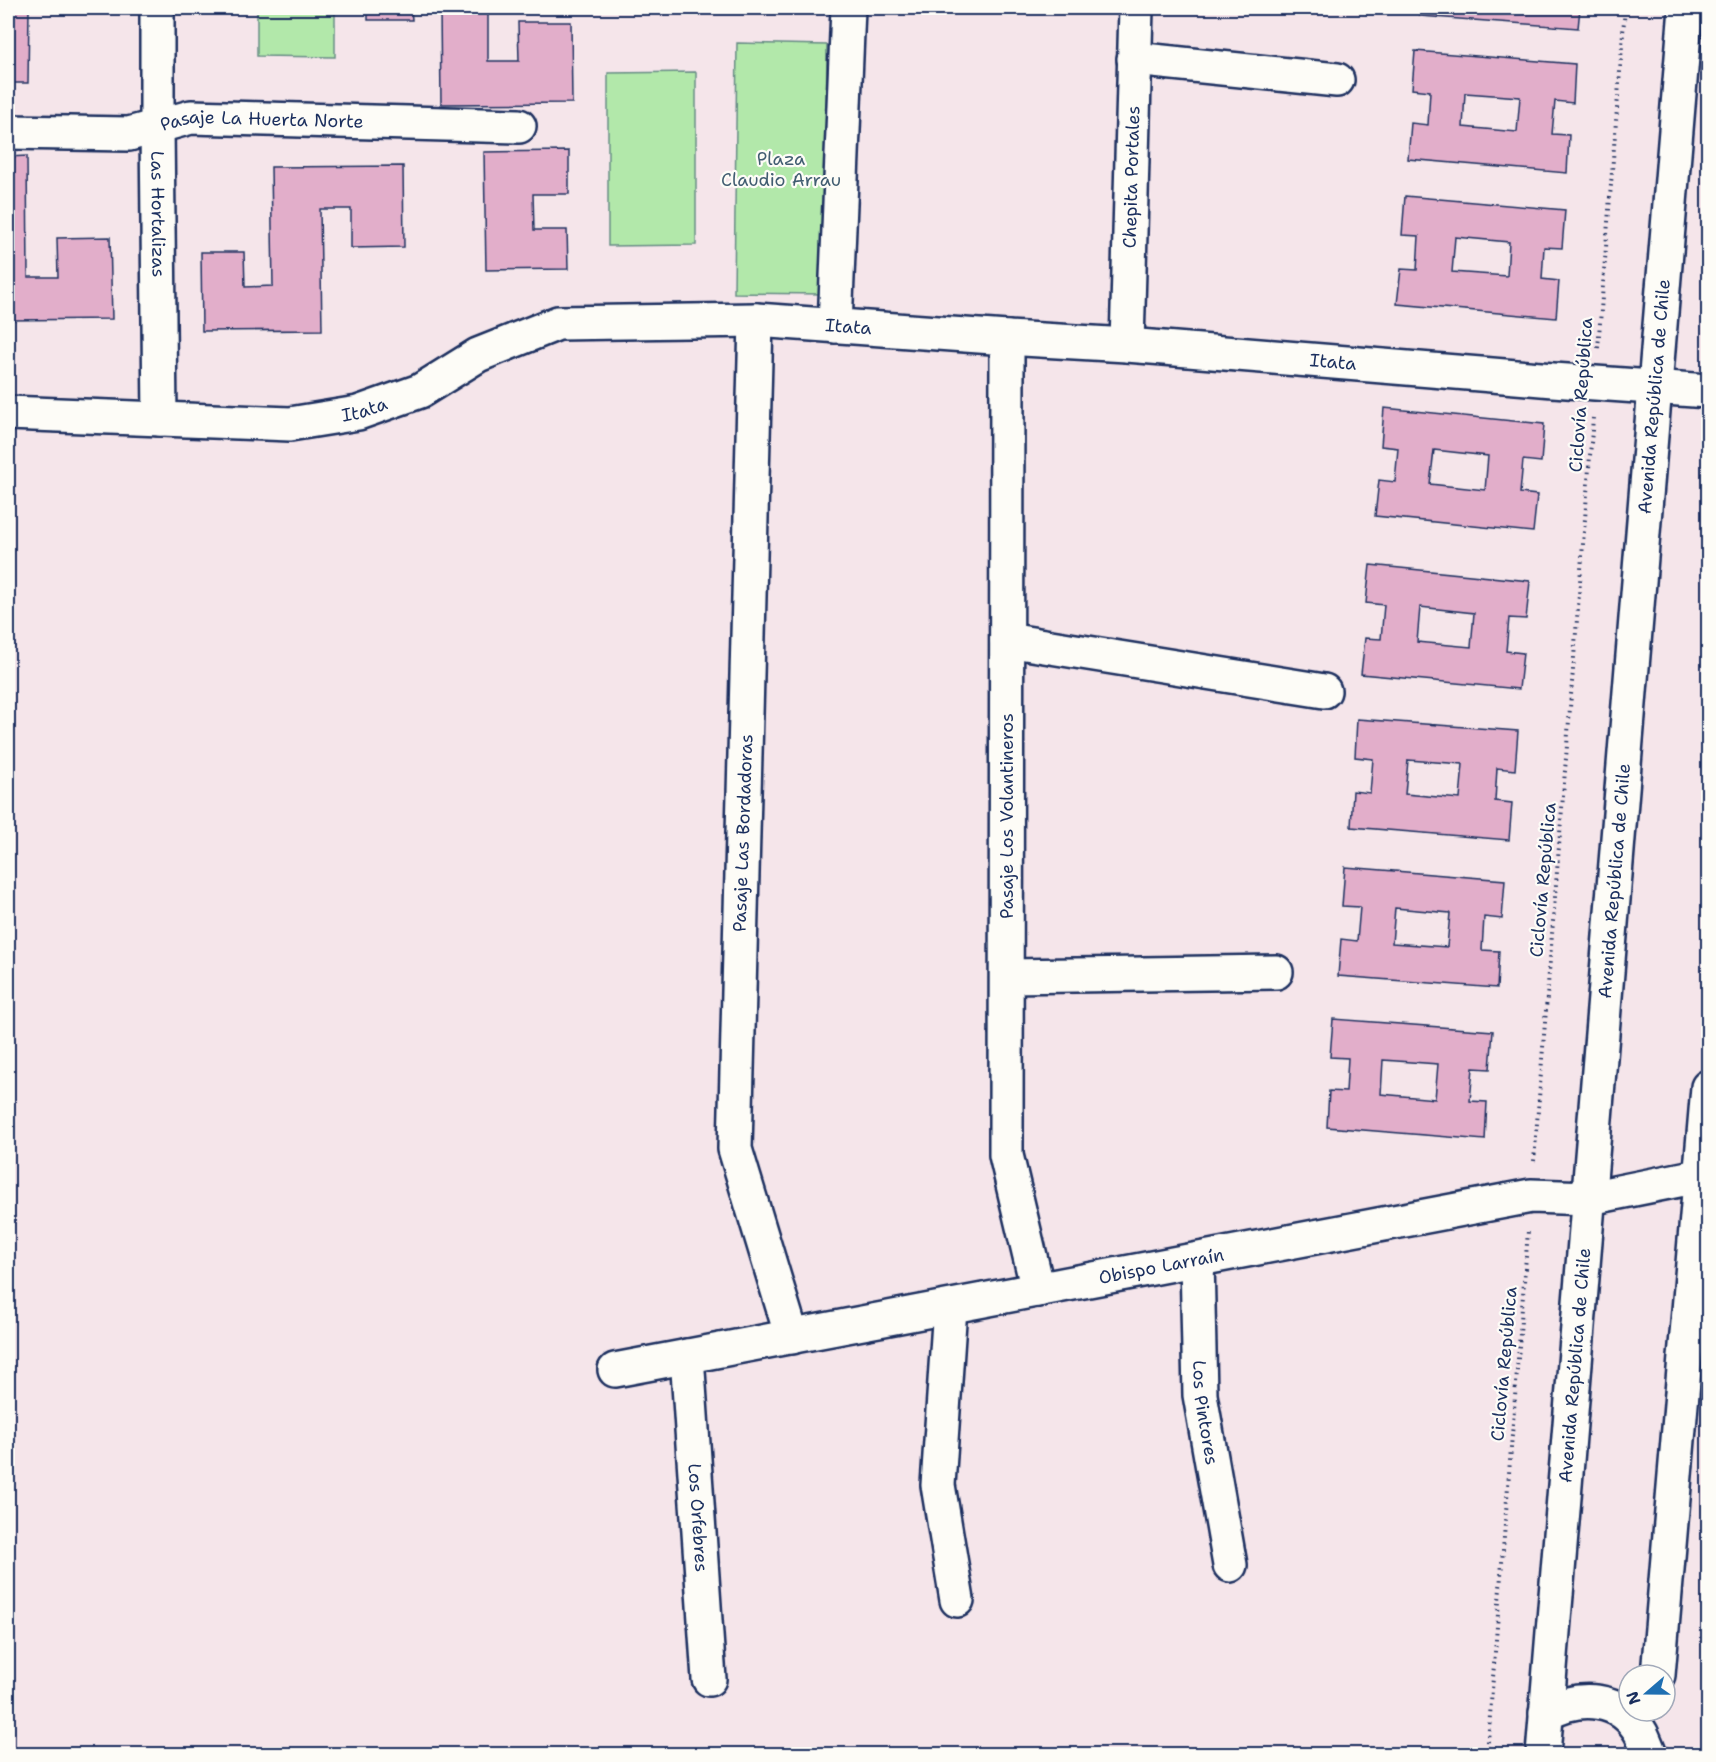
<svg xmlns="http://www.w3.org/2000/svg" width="1716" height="1762" font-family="'Shantell Sans',sans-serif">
  <rect width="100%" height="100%" fill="#f5e5ea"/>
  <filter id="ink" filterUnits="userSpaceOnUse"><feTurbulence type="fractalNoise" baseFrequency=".0167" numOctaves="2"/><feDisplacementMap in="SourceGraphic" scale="12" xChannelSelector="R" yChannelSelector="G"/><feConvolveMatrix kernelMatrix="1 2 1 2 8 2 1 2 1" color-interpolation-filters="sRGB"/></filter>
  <g filter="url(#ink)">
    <g fill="#b2e8aa" stroke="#668c84" stroke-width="1.5">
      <path d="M257,8H335V57L257,56Z"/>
      <path d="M737,43L827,45L824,294L734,293Z"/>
      <path d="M696,72V245L608,246V73Z"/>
    </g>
    <g fill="#e2aeca" stroke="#1b2f5e" stroke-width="1.5" fill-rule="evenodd">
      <path d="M8,8H29L28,83H8Z"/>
      <path d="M368,8H411L412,20H368Z"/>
      <path d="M440,8H488V61H519L518,22H571L572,103L441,104Z"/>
      <path d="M1420,8H1580L1578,28L1420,16Z"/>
      <path d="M1415,51L1575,64L1573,103L1555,101L1552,134L1569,135L1567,173L1408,159L1411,123L1428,125L1430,91L1412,89ZM1465,93L1520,97L1517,132L1463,127Z"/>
      <path d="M569,151V194H533L534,230H567L568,269L486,270L484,152Z"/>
      <path d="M27,156L28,277H58L57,238L110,237L112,319L8,320V157Z"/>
      <path d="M403,166L404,247L351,248V209H320L322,330L202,331L201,252H244L245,287L273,286L271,167Z"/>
      <path d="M1405,196L1565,210L1562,248L1544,247L1542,279L1559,281L1556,318L1397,304L1401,269L1417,270L1419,236L1402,235ZM1455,237L1509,242L1507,276L1452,272Z"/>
      <path d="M1384,408L1544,424L1541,462L1523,460L1520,493L1537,495L1533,532L1375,516L1379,480L1395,482L1398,448L1381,446ZM1434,450L1488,456L1485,490L1430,484Z"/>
      <path d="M1370,565L1530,581L1526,619L1509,618L1506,651L1523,653L1519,689L1361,674L1365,638L1381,639L1384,605L1366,603ZM1420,607L1474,613L1471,647L1417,642Z"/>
      <path d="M1357,719L1518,731L1515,770L1497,768L1495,801L1512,803L1509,840L1351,827L1353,791L1370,793L1373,759L1355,757ZM1408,760L1463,764L1460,799L1405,794Z"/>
      <path d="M1345,867L1505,880L1502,919L1484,917L1482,950L1499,951L1497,988L1338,976L1341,939L1357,941L1360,907L1342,906ZM1395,908L1450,913L1447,947L1392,943Z"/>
      <path d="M1333,1019L1493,1031L1490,1069L1473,1068L1470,1101L1487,1102L1485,1140L1327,1127L1329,1091L1346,1092L1348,1058L1330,1057ZM1383,1060L1438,1064L1435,1099L1381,1094Z"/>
    </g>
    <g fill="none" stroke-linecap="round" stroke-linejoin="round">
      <g stroke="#1b2f5e" stroke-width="38">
        <g id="minor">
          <path id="s1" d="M157,8V126L160,419"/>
          <path d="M1134,59L1337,80"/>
          <path id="s2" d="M8,132L129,134L191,117L519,126"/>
          <path d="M756,320L735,1149L792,1337"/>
          <path d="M835,326L848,8"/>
          <path d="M1007,338L1006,1155L1038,1290"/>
          <path id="s3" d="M1127,345L1136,8"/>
          <path id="s4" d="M8,413L290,424L358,413L420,391L478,355L558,323L756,320L1007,338L1127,345L1553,380L1708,391"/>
          <path d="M1007,640L1324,691"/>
          <path d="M1007,976L1276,972"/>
          <path id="s5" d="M1197,1260L1200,1395L1230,1565"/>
          <path d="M950,1307L938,1485L957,1600"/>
          <path id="s6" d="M687,1356L709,1679"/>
          <path id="s7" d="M615,1370L1531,1196L1589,1198L1708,1174"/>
        </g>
      </g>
      <g stroke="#1b2f5e" stroke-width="38">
        <g id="major">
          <path d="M1658,1675L1708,1087"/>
          <path d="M1546,1713C1579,1695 1621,1696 1641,1733C1644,1739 1647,1747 1650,1754"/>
          <path id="s8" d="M1543,1754L1686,8"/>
        </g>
      </g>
      <g stroke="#1b2f5e" stroke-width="4" stroke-dasharray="1.5 4.5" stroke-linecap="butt">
        <path d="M1598,348L1625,8"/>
        <path d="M1534,1161L1593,418"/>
        <path d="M1487,1754L1528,1231"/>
      </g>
      <use href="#minor" stroke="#fdfcf7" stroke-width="33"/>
      <use href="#major" stroke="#fdfcf7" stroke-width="33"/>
    </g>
  </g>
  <g text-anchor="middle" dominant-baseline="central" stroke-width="4.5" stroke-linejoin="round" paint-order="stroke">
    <g font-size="18" fill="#1b2f5e" stroke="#fdfcf7">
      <text stroke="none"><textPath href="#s2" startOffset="256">Pasaje La Huerta Norte</textPath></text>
      <text stroke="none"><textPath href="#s3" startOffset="168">Chepita Portales</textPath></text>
      <text stroke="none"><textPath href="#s1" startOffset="206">Las Hortalizas</textPath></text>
      <text stroke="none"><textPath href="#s4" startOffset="862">Itata</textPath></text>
      <text stroke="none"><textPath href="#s4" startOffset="1348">Itata</textPath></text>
      <text transform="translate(1581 395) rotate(-86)">Ciclovía República</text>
      <text stroke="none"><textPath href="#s8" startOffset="1362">Avenida República de Chile</textPath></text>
      <text stroke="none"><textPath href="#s4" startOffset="358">Itata</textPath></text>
      <text transform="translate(1007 816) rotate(-90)">Pasaje Los Volantineros</text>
      <text transform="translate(743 833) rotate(-88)">Pasaje Las Bordadoras</text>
      <text transform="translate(1543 880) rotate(-85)">Ciclovía República</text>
      <text stroke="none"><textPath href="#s8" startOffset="876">Avenida República de Chile</textPath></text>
      <text stroke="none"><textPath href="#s7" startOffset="556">Obispo Larraín</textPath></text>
      <text transform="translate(1504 1364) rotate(-85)">Ciclovía República</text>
      <text stroke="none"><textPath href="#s8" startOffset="390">Avenida República de Chile</textPath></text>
      <text stroke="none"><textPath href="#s5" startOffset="153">Los Pintores</textPath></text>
      <text stroke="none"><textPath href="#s6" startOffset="162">Los Orfebres</textPath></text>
    </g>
    <g font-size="18" fill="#415d71" stroke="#fdfcf7">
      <text x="781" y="159">Plaza<tspan x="781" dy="21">Claudio Arrau</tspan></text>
    </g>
  </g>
  <rect width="1716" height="1762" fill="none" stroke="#fdfcf7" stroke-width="30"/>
  <rect x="15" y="15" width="1686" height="1732" fill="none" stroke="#1b2f5e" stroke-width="2" filter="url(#ink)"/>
  <g transform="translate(1647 1693) rotate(250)"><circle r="28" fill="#fdfcf7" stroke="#a3aaba" stroke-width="1.5"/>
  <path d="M0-4.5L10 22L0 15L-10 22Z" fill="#1f6fb2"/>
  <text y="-9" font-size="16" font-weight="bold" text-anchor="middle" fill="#1b2f5e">N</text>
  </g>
</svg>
